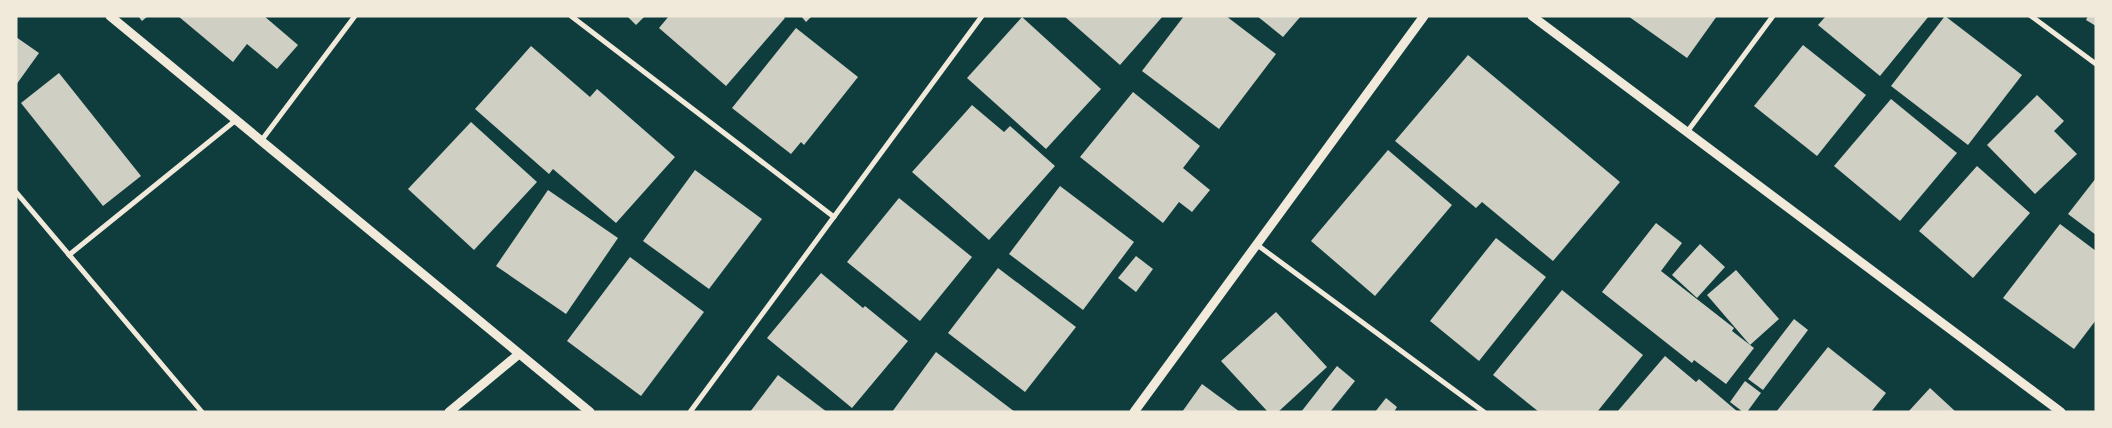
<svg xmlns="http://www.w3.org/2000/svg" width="2112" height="428" font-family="Cabin,sans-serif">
  <rect width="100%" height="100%" fill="#0f3d3e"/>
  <g fill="#cfcfc3">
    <path d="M138,16H148L142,21Z"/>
    <path d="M178,16H264L298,45L277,69L247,44L233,62Z"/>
    <path d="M627,16H645L636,25Z"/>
    <path d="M669,16H783L785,18L726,86L659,28Z"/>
    <path d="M801,16H812L806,22Z"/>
    <path d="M1064,16H1163L1120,65Z"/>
    <path d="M1184,16H1226L1276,54L1219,129L1142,71Z"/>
    <path d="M1257,16H1301L1283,37Z"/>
    <path d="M1628,16H1717L1687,58Z"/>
    <path d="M1826,16H1929L1880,76L1818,25Z"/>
    <path d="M1945,16L2022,75L1968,145L1891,86Z"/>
    <path d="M2088,16H2096V26L2086,20Z"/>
    <path d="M1022,17L1101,89L1046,149L967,78Z"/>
    <path d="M796,28L858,77L804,145L801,142L791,154L732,108Z"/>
    <path d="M16,37L39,53L16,85Z"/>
    <path d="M1803,45L1866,95L1817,156L1754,106Z"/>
    <path d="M531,46L590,97L597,89L675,157L616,223L553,169L549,174L475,109Z"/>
    <path d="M1468,55L1620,182L1553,261L1482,202L1476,208L1395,141Z"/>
    <path d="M59,73L141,176L103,206L21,103Z"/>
    <path d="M1133,92L1200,146L1183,168L1210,190L1192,212L1179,202L1163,223L1080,157Z"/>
    <path d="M2037,95L2064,121L2054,131L2077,154L2035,194L1987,145Z"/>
    <path d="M1891,99L1957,153L1900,221L1834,166Z"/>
    <path d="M972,105L1004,132L1010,126L1055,166L989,240L912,172Z"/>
    <path d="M471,122L537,182L474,250L408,189Z"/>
    <path d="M1388,150L1452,205L1375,296L1311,241Z"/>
    <path d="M1977,166L2030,213L1973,278L1919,231Z"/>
    <path d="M695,170L762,219L709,289L643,241Z"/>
    <path d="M2096,178V235L2068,214Z"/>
    <path d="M1060,186L1134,242L1083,310L1009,254Z"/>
    <path d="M548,190L618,238L566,314L496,266Z"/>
    <path d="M899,198L972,257L920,321L847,262Z"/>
    <path d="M1656,223L1682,243L1661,271L1734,328L1732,331L1754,348L1726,384L1694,360L1692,363L1602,292Z"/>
    <path d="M2060,224L2096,251V320L2074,349L2003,298Z"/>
    <path d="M1496,238L1546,277L1479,361L1430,321Z"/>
    <path d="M1700,244L1725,267L1697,298L1672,275Z"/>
    <path d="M1136,256L1153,269L1136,292L1118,278Z"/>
    <path d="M630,257L704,312L641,396L567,341Z"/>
    <path d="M998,268L1076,327L1025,392L948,333Z"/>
    <path d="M1736,270L1779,319L1750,345L1707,295Z"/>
    <path d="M821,273L863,308L865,306L908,341L852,408L767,338Z"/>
    <path d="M1562,290L1643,355L1597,412H1539L1493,375Z"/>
    <path d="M1276,312L1327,367L1278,412H1268L1221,361Z"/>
    <path d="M1794,319L1808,330L1763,390L1748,379Z"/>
    <path d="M1828,347L1886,393L1871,412H1776Z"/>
    <path d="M936,352L1015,412H892Z"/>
    <path d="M1665,356L1696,382L1699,379L1738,412H1617Z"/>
    <path d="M1337,366L1355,381L1330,412H1301Z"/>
    <path d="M778,375L827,412H750Z"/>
    <path d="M1745,381L1761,393L1747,412H1743L1730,402Z"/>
    <path d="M1202,384L1240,412H1182Z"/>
    <path d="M1930,388L1956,412H1908Z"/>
    <path d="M1386,398L1397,407L1394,412H1375Z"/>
  </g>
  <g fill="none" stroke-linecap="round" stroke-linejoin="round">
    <g stroke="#f1e9da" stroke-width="5">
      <path d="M571,16L834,217"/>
      <path d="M2031,16L2096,64"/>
      <path d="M1687,132L1773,16"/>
      <path d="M261,141L355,16"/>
      <path d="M16,192L202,412"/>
      <path d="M1256,244L1484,412"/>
      <path d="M69,255L236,120"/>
      <path d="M690,412L982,16"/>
    </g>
    <g stroke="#f1e9da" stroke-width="9">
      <path d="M110,16L590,412"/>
      <path d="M1532,16L2061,412"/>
      <path d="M449,412L519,354"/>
      <path d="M1134,412L1424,16"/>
    </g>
  </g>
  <rect width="2112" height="428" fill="none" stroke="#f1e9da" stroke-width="35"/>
</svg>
